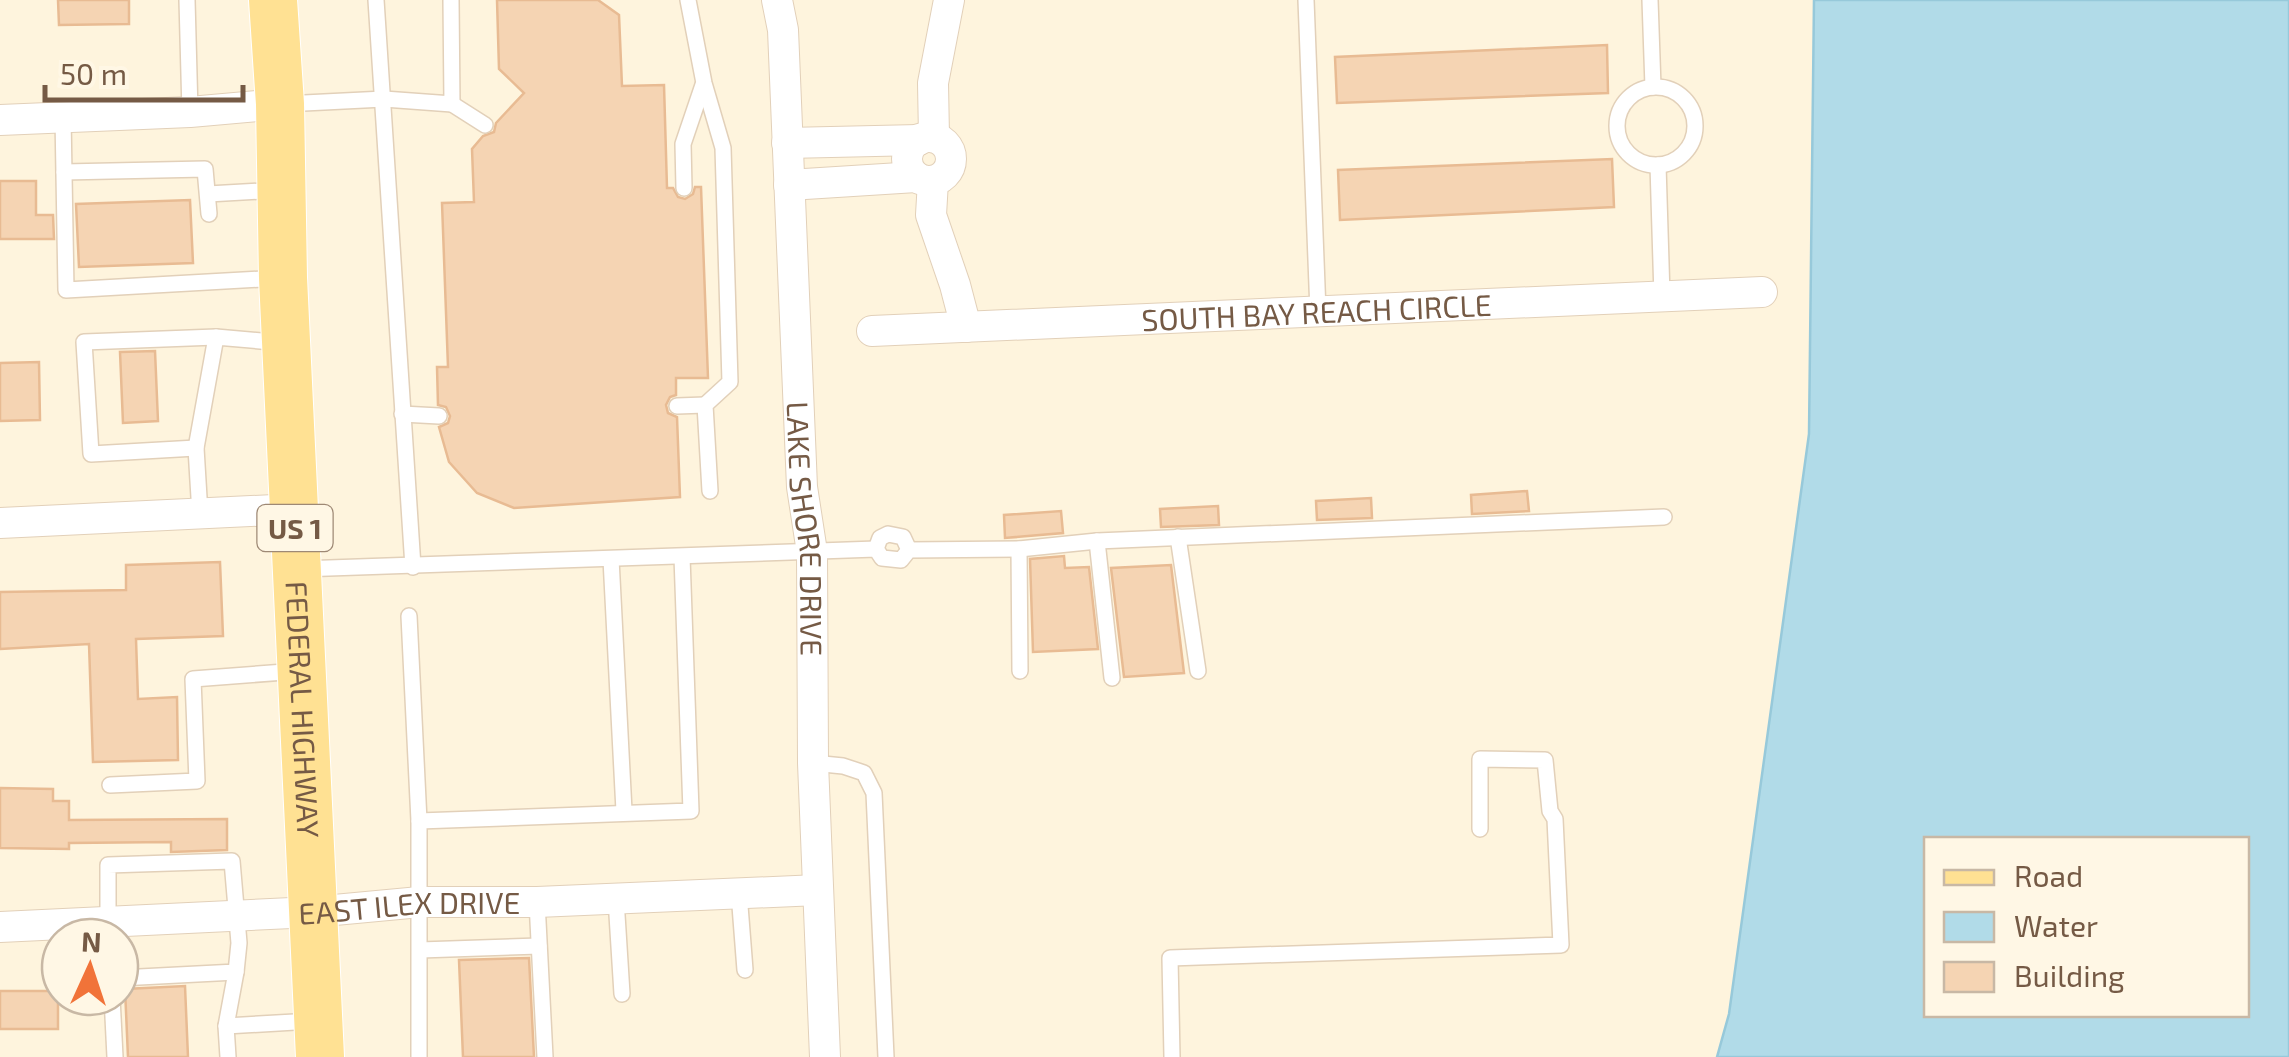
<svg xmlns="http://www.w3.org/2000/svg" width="2289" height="1057" font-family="'Exo 2',sans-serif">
  <rect width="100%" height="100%" fill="#fef4dd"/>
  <path fill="#b1dbe8" stroke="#97c9da" stroke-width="2.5" fill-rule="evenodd" d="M1814,0H2289V1057H1717L1729,1014L1809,434ZM1926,840H2246V1014H1926Z"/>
  <g fill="#f5d4b3" stroke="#e8bb93" stroke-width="2.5">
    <path d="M58,0H129V24L59,25Z"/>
    <path d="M497,0H598L619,15L622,86L664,85L667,188H673L678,197L685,199L693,194L695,187H701L708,378H676V395L670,397L666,405L668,413L677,417L680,497L514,508L477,493L449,462L439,427L448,423L450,416L446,407L438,405L437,367H448L442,203L474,202L472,149L483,136L494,132L496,123L524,93L499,69Z"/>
    <path d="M1607,45L1608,93L1337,103L1335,57Z"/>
    <path d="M1612,159L1614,207L1340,220L1338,170Z"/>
    <path d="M0,181H36V215H53L54,239H0Z"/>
    <path d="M190,200L193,263L79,267L76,204Z"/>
    <path d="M155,351L158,421L123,423L120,352Z"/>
    <path d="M39,362L40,420L0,421V363Z"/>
    <path d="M1527,491L1529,511L1472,514L1471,495Z"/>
    <path d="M1371,498L1372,518L1317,520L1316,501Z"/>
    <path d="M1218,506L1219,525L1161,527L1160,509Z"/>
    <path d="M1061,511L1063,533L1005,538L1004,515Z"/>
    <path d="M1064,556L1065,568L1089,567L1098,649L1033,652L1030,559Z"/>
    <path d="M220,562L223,636L136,639L138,699L177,697L178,760L93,762L89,644L0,649V592L126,590V565Z"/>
    <path d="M1171,565L1184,673L1124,677L1111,568Z"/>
    <path d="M0,788L53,789V801H69V820L227,819V850L171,852V842L69,843V849L0,848Z"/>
    <path d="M529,958L534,1057H463L459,960Z"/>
    <path d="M185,986L188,1057H128L125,989Z"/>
    <rect x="0" y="991" width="58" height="38"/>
  </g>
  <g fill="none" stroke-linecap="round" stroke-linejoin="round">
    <g stroke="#e2d0b9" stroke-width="18">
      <g id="service">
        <path d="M187,0L190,112"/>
        <path d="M376,0L413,567"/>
        <path d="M688,0L704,83L723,148L730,382L705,405L710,491"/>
        <path d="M1306,0L1318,312"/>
        <path d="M1650,0L1653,87"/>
        <circle cx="1656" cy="126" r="39"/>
        <path d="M284,104L384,99L452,104L451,0"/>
        <path d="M452,104L485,125"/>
        <path d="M63,117L66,290L279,278"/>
        <path d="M1658,165L1662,296"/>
        <path d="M64,172L205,169L209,214"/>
        <path d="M684,188L683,144L703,85"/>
        <path d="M208,194L279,190"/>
        <path d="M677,406L705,405"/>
        <path d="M402,414L439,416"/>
        <path d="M196,448L91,454L84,342L216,337"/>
        <path d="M200,514L196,448L216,337L283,343"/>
        <path d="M1178,537L1198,671"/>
        <path d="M1097,541L1112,678"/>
        <path d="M876,549L880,538L888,534L903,537L909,550"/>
        <path d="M1019,549L1020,671"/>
        <path d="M611,559L624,811"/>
        <path d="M300,569L876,549L882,558L901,560L909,550L1019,549L1097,541L1664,517"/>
        <path d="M409,616L419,821V1057"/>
        <path d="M813,763L843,766L864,773L874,793L886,1057"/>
        <path d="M110,785L197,781L193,679L298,671"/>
        <path d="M419,821L691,811L682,557"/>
        <path d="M739,893L745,970"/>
        <path d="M616,899L622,994"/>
        <path d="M537,902L545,1057"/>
        <path d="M108,922V865L232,861L239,943L236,972L120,978"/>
        <path d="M420,950L539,946"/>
        <path d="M112,997L115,1057"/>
        <path d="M226,1026L312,1021"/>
        <path d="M228,1057L226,1026L236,972"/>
        <path d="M1172,1057L1170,958L1561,945L1555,819L1550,811L1545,760L1480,759V829"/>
      </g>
    </g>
    <g stroke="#e2d0b9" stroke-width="32">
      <g id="minor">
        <path id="s1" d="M777,0L783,30L802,487L812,552L813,763L825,1057"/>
        <path d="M0,120L190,112L280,104"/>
        <path d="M934,137L933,83L949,0"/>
        <circle cx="929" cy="159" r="22"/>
        <path d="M787,143L919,140"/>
        <path d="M933,181L931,215L955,285L966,327"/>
        <path d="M789,185L916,177"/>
        <path id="s2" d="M872,331L1762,292"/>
        <path d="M0,523L294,509"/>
        <path id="s3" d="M0,927L313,912L420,902H537L818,890"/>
      </g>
    </g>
    <g stroke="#fff" stroke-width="50">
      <g id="primary">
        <path id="s4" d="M273,0L280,104L283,278L320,1057"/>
      </g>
    </g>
    <use href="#service" stroke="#fff" stroke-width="15"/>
    <use href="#minor" stroke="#fff" stroke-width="30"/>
    <use href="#primary" stroke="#ffe193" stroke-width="48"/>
  </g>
  <g text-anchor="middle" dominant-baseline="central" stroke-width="8" stroke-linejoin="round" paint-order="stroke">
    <rect fill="#fff7e5" stroke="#9e8975" stroke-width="2.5" x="257.5" y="505" width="75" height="46" rx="8"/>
    <g font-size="28" font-weight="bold" fill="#755a45">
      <text x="295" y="528">US 1</text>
    </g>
    <g font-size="30" fill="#755a45" stroke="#fff7e5">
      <text stroke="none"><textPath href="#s2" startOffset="445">SOUTH BAY REACH CIRCLE</textPath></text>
      <text stroke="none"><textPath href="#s1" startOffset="530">LAKE SHORE DRIVE</textPath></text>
      <text stroke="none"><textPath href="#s4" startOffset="710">FEDERAL HIGHWAY</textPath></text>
      <text stroke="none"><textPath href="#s3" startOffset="410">EAST ILEX DRIVE</textPath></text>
    </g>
  </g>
  <rect x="1924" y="837" width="325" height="180" fill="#fff7e5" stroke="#c8b8a5" stroke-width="2.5"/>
  <rect x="1944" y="870" width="50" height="15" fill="#ffe193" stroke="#c8b8a5" stroke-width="2.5"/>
  <text x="2014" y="887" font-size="30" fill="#755a45">Road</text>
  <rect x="1944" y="912" width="50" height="30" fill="#b1dbe8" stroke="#c8b8a5" stroke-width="2.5"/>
  <text x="2014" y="937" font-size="30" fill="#755a45">Water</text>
  <rect x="1944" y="962" width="50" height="30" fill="#f5d4b3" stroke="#c8b8a5" stroke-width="2.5"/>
  <text x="2014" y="987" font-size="30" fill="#755a45">Building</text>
  <g transform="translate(90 967) rotate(3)"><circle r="48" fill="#fff7e5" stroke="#c8b8a5" stroke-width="2.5"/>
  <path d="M0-8L18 38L0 25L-18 38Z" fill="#f17339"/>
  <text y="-15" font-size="28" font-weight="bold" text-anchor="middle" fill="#755a45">N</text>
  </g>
  <path d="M45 85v15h198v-15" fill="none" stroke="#755a45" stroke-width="5"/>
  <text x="60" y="85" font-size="30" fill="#755a45" stroke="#fff7e5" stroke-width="8" paint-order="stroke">50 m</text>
</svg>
